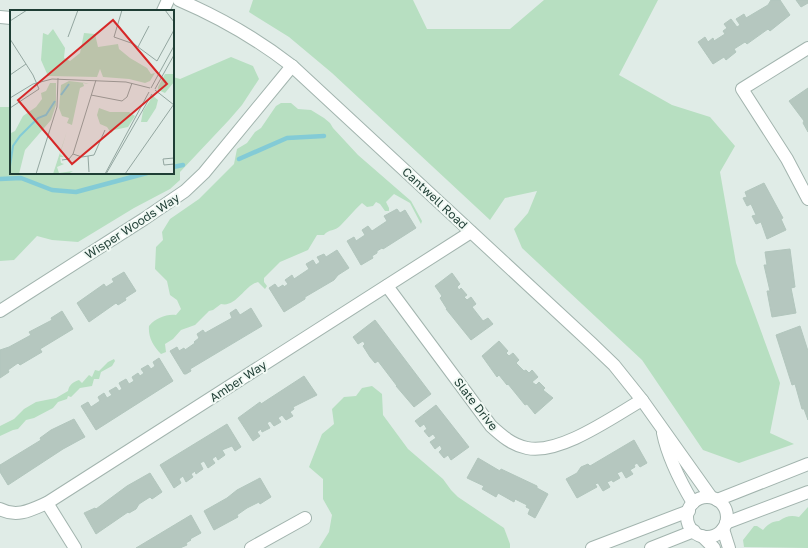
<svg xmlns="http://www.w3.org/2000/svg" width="808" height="548" font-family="'Golos Text',sans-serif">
  <rect width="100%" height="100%" fill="#e0ece7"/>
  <g fill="#b7dfc1">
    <path d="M253,0H413L427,29H510L544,0H658L619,75L672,105L710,117L735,146L720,172L736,263L780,383L770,433L794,444L739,463L703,450L642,360L522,248L514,229L528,213L537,191L505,198L490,220L332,73L289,37L249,12Z"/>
    <path d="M231,57L253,66L259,79L242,105L229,120L180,172V180L170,189L134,208L78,242L52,240L37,236L14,260L0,261V107H11V173H173V77L180,79Z"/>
    <path d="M281,103H291L298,109L311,110L324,118L330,123L333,128L358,155L411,201L422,221L421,224L410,203L394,194L386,202L389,208V211H385L380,204L376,202L373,206L367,207L362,203C354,210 348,218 340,226C335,231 329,229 324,235H317L308,250L280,262L264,278V282L267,286L265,289L258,282C245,285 236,308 221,304L213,310L209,311L195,325L181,330L173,339L165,344L166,352L161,354C153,346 148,337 149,326C156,318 166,314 176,315L181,309L177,300L170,295L167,281L155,269L156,247L163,240L162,232L170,219L199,199L234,164L237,149L247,143L255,132L261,128L276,106Z"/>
    <path d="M114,359L115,361L112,366L101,372L99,379H94L92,386L80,388L71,397L68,396L67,399L58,402L53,408L34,418L26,420L18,429L13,430L0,436V426L14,419L24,409L36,402L56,398L68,391C69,385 73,382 79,380L82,383L89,375L92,377L95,370L99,371L108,362Z"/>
    <path d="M372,386L382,394L383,415L408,449L443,479L451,490L458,497L504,528L510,544V548H319L329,532L332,515L323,499V479L309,467L322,434L334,424L332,409L344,397L356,396L362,388Z"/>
    <path d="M808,507V548L744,547L743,540L754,526H757L763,530C767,525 772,521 779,521C786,516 791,515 799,517Z"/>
  </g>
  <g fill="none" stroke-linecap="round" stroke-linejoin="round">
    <g stroke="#83cbd6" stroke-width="4.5">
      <path d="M239,159L287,138L324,136"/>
      <path d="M173,167L183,165"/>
      <path d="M0,179L21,178L52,190L76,192L147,173"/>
    </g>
  </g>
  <g fill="#b5c7bf" stroke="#b2c6bd">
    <path d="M771,0H780L790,15L770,31L768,29L747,44L745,42L734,49L736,52L726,60L724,57L713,64L698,42L705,37L708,42L713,38L714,41L725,34L723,31L727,28L724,24L731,19L737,27L740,25L736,19L744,14L746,18L768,5Z"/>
    <path d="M796,0H808V3L801,7Z"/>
    <path d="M808,88V132L803,123L804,121L789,101Z"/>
    <path d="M764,183L783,218L781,219L786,230L767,239L761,222L756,224L752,216L756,215L751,204L747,206L743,198L747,197L745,192Z"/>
    <path d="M397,209L400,213L405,210L416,228L383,249L382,248L377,251V253L372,256L373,258L361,265L347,241L354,237L356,241L365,235L362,230L368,226L372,231L387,221L384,216Z"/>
    <path d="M790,249L795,287L791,288L796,313L772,317L767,291H770L764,265H767L765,252Z"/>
    <path d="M337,250L349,268L338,275L334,280L305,297V299L284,312L269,288L275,284L278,288L283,285L284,287L288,284L285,280L292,275L294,279L309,269L306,264L313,260L316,265L320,262L317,257L324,254L326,257Z"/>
    <path d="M124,272L136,291L125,298L126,300L118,305L116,303L89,322L77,303L104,284L106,287L114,282L112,279Z"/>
    <path d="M452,273L460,284L457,287L459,290L461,288L467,295L464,297L467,300L471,297L476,304L472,307L483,321L488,318L493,324L471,340L446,309H447L440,298L442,296L435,286Z"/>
    <path d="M251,308L262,326L190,369L191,371L186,374H184L170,351L177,347L179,351L184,348L185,350L195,343L194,342L199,338L197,334L203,330L205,333L232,318L230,313L236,309L240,315Z"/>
    <path d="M62,311L73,329L40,349L42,352L20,365L18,363L8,370L9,372L0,378V350L9,347L31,335L29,332L52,320L51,318Z"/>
    <path d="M375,320L431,394L414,407L396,386H397L378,361L375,363L370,357L363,346L365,344L363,341L358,344L353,337Z"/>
    <path d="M800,326L808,351V420L804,409H802L795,384L792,385L776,335Z"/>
    <path d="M499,341L508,351L506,353L509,356L513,353L519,360L516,363L524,371L526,370L529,373L532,370L538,377L532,382L536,385L539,382L545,388L543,390L553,398L535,414L527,404L525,405L508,384L507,385L499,375L497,377L482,356Z"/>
    <path d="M159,358L173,381L96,430L81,406L88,402L91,407L100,401L98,397L104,393L107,398L112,395L109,391L116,387L119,391L122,389L119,383L126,379L129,384L134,381L132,377L138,373L140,376L144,373L141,369L148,365L151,369L155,366L153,362Z"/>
    <path d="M304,376L317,395L293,407L294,409L290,412L293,416L286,420L282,415L278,418L281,422L274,426L270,421L267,423L270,428L262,432L261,429L257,432L260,436L253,441L238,418L260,402L261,404Z"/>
    <path d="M436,405L469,447L451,460L448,455L444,458L439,452L442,449L440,445L435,449L430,442L436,438L433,434L429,437L424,431L427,429L424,424L420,427L415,421Z"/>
    <path d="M74,419L85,437L63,449L8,485L0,472V465L41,440L40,438L51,430Z"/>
    <path d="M227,424L241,447L235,451L232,446L222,450L225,455L218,460L216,456L212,459L215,463L208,468L204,461L200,463L203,469L196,474L195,471L191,474L193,477L186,482L183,476L179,479L181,483L174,488L160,465Z"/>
    <path d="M634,440L647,463L640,467L637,463L634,465L635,467L630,470L633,474L626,478L622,471L617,473L620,478L613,482L612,480L607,482L610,487L603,491L598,483L595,484L597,487L577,498L566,479L577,473L581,467L588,464L590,466Z"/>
    <path d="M478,458L500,471L501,469L537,486V488L548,494L535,518L528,514L530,509L526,507L527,505L515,499L514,502L498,493L496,497L482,489L484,486L467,478Z"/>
    <path d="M150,473L162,492L152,499L150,497L139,504L136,509L129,513L128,512L96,534L84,513L95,508L96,509L127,486Z"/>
    <path d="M260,478L271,497L260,504L259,502L247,508L237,515L238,517L214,530L204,511L227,498L237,490Z"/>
    <path d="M191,515L201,533L190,539L191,540L186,543L187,545L180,548H136Z"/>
  </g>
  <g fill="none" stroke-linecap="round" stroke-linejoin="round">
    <g stroke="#a2b4ae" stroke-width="14">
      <g id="minor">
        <path d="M179,0C221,18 256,38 292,66L591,343L614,365L642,400L711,497"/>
        <path d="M163,11L168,0"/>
        <path d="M0,17L11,18"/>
        <path d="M808,48L742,89L787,159L808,199"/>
        <path d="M387,286L491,426C502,436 512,445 527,448C560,455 614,416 642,400"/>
        <path d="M0,311L144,219L185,191L204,173L292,66"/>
        <path d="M663,433C668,458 680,481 693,503"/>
        <circle cx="707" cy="517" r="20"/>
        <path d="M717,500L808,464"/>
        <path d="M47,503L75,548"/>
        <path d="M0,509C17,518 31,510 47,503L471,232"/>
        <path d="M726,523L808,492"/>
        <path d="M723,529L729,548"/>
        <path d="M702,536L714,548"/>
        <path d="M251,548L305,518"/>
        <path d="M592,548L689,511"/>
        <path d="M651,548L694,531"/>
      </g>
    </g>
    <use href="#minor" stroke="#fff" stroke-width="12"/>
  </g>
  <g text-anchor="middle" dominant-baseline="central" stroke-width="4" stroke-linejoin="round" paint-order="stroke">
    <g font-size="12" fill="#1f3e35" stroke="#f1f9f4">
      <text transform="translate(435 198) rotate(43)">Cantwell Road</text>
      <text transform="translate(132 226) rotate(-33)">Wisper Woods Way</text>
      <text transform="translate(238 381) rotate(-33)">Amber Way</text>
      <text transform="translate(476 404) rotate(52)">Slate Drive</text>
    </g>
  </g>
  <g transform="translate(10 10)">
    <rect width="164" height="164" fill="#e0ece7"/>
    <path d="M43,19L55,38L54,48L60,51L70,43L74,23L85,24L88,37L108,34L109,39L120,48L137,58L141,64L145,63L140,71L135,73L119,69L93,67L90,59L87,67L38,66L31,50L33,23L38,25ZM155,64H164V72L155,83L148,80V77ZM59,71L76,73L79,74L73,73L74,76L70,78L62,115L57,113L59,108L52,106L49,98L51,75ZM40,73H46V95L41,110L15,140L9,164H0L1,123L5,121L13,106L26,97L32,89L31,83L36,81ZM143,86L148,90L146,98L137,112H131L133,101ZM89,98L100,102H119L125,106L118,117L104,120L101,123L97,117L90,114L87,105ZM57,121L50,144L54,147H50L51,153L54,154L47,157L49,163L63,161L58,164H43Z" fill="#b7dfc1"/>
    <path fill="none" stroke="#83cbd6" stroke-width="2" d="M51,85L59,74M0,156L3,136L10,126L28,108L36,105L45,91"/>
    <path fill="none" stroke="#93a6a0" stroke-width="1" d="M112,0L104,27L124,34L147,51L164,20M155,0L164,12M0,11L17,0M58,27L68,0M0,29L23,65L29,79L0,98M128,37L139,16M0,65L16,54M141,78L164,36M145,79L164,45M145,80L164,95M81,85L112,91L117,87L122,73M0,88L23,74L42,69L116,72L140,78M63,144L72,147L84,145L95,120M78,146L79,162M164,148L153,149L154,155L164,154M52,150L59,149L63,144L86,70M26,164L47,97L48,68M67,164H87M95,164L139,82M96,164L142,84M115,164L164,94"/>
    <path fill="#d62828" fill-opacity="0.15" stroke="#d62828" stroke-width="2" d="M103,10L157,74L62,154L8,90Z"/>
    <rect width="164" height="164" fill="none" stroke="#1f3e35" stroke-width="2"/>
  </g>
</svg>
